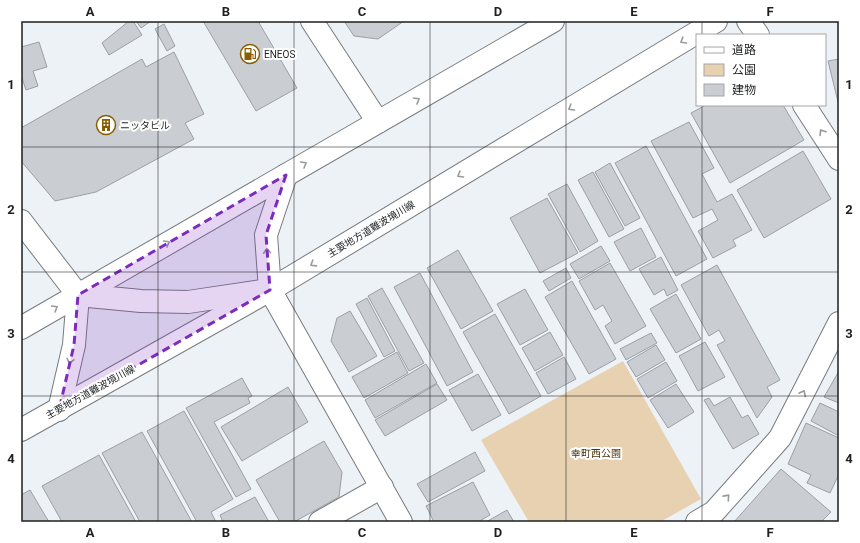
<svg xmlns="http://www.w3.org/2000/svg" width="860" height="543" font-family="Roboto,'Noto Sans JP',sans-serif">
  <rect width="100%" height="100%" fill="#edf2f7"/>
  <path fill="#e8d1b0" d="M623,361L701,499L660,522H529L481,440Z"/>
  <g fill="#caced3" stroke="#9ca0a5">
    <path d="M129,21H133L142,35L109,55L102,43Z"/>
    <path d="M136,21H151L141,28Z"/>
    <path d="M203,21H258L297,88L256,111Z"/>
    <path d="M344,21H404L378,39L354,36Z"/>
    <path d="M164,24L175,46L167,51L155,29Z"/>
    <path d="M39,42L47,67L33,71L38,86L26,90L21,75V47Z"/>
    <path d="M174,52L204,114L185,123L194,139L96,192L55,201L21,161V128L142,59L146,67Z"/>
    <path d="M839,59V106L828,61Z"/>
    <path d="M706,105H783L804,140L730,183L691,113Z"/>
    <path d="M689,122L714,168L702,174L717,202L732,194L752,230L733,240L736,246L713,258L698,231L718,220L712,209L693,218L651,141Z"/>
    <path d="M646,146L707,259L676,276L615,163Z"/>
    <path d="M803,151L831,199L764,238L737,190Z"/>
    <path d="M610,163L640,218L625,226L595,172Z"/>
    <path d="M593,172L624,229L609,237L578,180Z"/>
    <path d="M567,184L598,241L580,252L548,194Z"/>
    <path d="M547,198L578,253L540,273L510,218Z"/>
    <path d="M641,228L656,257L630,271L614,242Z"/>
    <path d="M601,246L610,261L579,279L570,264Z"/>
    <path d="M458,250L493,311L461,329L427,268Z"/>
    <path d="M661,257L678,290L667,296L664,289L654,295L639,269Z"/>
    <path d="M610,263L646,326L615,344L605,326L612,321L603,305L595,310L579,281Z"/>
    <path d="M717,265L780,380L767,387L772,397L757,418L717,345L725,341L719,330L709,336L681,285Z"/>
    <path d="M566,268L571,278L549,291L543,281Z"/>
    <path d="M420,273L473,372L447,386L394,287Z"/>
    <path d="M572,281L616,359L589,374L545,297Z"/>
    <path d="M382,288L424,363L409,371L368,296Z"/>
    <path d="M525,289L548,330L520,345L497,304Z"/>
    <path d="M676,294L701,339L676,353L650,309Z"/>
    <path d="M367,298L395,351L384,357L356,304Z"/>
    <path d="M350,311L377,356L349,372L331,341L337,318Z"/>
    <path d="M495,314L541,396L509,414L463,332Z"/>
    <path d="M550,332L563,355L535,371L522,348Z"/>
    <path d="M651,333L657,343L626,360L620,349Z"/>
    <path d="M705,342L725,377L698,391L679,356Z"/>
    <path d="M656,345L665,360L636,377L627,362Z"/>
    <path d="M397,352L408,373L364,398L352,377Z"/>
    <path d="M564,357L576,379L548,394L536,373Z"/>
    <path d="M666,362L677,381L648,398L637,379Z"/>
    <path d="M426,364L437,383L375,418L365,400Z"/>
    <path d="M839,371V403L824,397Z"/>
    <path d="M478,374L501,415L472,431L449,390Z"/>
    <path d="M242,378L252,396L248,398L250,403L214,422L251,489L236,497L186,408Z"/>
    <path d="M437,384L447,400L385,436L375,420Z"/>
    <path d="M676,384L694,412L668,428L650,400Z"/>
    <path d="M288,387L308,422L242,461L221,427Z"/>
    <path d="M730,397L742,418L748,415L759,434L733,449L704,400L709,398L714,406Z"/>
    <path d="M820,403L839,412V436L811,421Z"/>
    <path d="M184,411L233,499L211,512L216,522H197L147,431Z"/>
    <path d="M806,423L839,438V474L830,493L807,483L811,475L788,464Z"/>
    <path d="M142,432L192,522H140L102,453Z"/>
    <path d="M324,441L342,472L339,497L294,522H280L256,480Z"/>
    <path d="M475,452L485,471L428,502L417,484Z"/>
    <path d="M99,455L136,522H62L42,486Z"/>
    <path d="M781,469L831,512L821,522H734Z"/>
    <path d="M473,482L490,515L478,522H434L426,506Z"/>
    <path d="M30,490L49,522H21V495Z"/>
    <path d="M255,497L269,522H223L220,515Z"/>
    <path d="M507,510L514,522H486Z"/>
  </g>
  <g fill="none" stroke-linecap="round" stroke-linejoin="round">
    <g stroke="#777b80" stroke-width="24">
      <g id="street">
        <path d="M748,21L758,35"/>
        <path d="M804,105L839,159"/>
        <path d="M320,522L382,487"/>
        <path d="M697,522L714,512L780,438L839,323"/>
      </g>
    </g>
    <g stroke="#777b80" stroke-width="24">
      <g id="secondary">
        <path d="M312,21L378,122"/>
        <path d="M286,175L266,235L270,290L401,522"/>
        <path d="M21,221L78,295L74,345L59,410"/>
        <path d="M78,295L141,301L188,302L269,290"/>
      </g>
    </g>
    <g stroke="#777b80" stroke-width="24">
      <g id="primary">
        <path d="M21,328L553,21"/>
        <path d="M21,430L270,290L716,21"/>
      </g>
    </g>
    <use href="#street" stroke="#fff" stroke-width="22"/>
    <use href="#secondary" stroke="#fff" stroke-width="22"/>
    <use href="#primary" stroke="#fff" stroke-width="22"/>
  </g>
  <defs><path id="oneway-chevron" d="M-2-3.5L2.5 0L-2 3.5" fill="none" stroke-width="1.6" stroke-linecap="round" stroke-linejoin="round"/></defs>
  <g stroke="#999a9b">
    <use href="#oneway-chevron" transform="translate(683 41) rotate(149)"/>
    <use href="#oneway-chevron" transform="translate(417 100) rotate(-30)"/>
    <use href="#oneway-chevron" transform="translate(571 108) rotate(149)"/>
    <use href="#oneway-chevron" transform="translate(822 132) rotate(-122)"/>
    <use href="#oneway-chevron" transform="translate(304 164) rotate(-30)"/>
    <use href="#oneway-chevron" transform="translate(460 175) rotate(149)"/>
    <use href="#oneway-chevron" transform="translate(167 243) rotate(-30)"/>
    <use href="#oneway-chevron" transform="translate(267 251) rotate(-94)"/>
    <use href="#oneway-chevron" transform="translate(313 264) rotate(148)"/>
    <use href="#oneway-chevron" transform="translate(55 308) rotate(-30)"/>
    <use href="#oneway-chevron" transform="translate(70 361) rotate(103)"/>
    <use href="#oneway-chevron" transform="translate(803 393) rotate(-63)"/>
    <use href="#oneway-chevron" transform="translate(727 497) rotate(-48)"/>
  </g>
  <path fill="#7b2cbf" fill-opacity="0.2" stroke="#7b2cbf" stroke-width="3" stroke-dasharray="8 5" stroke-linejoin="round" d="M286,175L266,235L270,290L59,410L74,345L78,295Z"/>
  <path fill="none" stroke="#1d1f21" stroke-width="1" stroke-opacity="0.55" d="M158,21V522M294,21V522M430,21V522M566,21V522M702,21V35M702,105V522M21,147H839M21,272H839M21,396H839"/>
  <defs>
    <g id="fuel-ring" transform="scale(1)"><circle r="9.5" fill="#fff" stroke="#8a5e00" stroke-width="1.5"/><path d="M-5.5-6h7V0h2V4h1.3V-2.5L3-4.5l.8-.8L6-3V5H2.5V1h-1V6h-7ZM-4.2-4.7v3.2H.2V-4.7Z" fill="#8a5e00"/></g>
    <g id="building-ring" transform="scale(1)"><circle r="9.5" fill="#fff" stroke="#8a5e00" stroke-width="1.5"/><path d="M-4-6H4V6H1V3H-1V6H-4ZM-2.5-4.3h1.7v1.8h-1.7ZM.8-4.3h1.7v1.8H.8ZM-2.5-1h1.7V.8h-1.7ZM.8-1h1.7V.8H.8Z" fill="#8a5e00"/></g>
  </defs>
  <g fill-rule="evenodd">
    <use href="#fuel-ring" x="250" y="54"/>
    <use href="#building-ring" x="106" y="125"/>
  </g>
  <g text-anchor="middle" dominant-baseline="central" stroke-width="4" stroke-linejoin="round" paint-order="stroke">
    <g font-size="10" fill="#1d1f21" stroke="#fff" text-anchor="start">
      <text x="264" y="54">ENEOS</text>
      <text x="120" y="125">ニッタビル</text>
    </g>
    <g font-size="10" fill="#1d1f21" stroke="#fff">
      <text transform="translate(371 229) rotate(-31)">主要地方道難波境川線</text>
      <text transform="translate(90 392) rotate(-29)">主要地方道難波境川線</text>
    </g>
    <g font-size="10" fill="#4c350e" stroke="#fff">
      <text x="596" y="453">幸町西公園</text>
    </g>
  </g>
  <rect width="860" height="543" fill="none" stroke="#ffffff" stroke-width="44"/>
  <rect x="696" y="34" width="130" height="72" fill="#ffffff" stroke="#a5a5a6"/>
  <rect x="704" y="47" width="20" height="6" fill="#ffffff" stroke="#a5a5a6"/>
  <text x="732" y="54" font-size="12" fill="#1d1f21">道路</text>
  <rect x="704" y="64" width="20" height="12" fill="#e8d1b0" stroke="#a5a5a6"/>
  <text x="732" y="74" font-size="12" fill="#1d1f21">公園</text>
  <rect x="704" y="84" width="20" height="12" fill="#caced3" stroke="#a5a5a6"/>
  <text x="732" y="94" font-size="12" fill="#1d1f21">建物</text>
  <rect x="22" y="22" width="816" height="499" fill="none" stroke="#1d1f21" stroke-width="1.5"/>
  <g font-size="13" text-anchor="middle" font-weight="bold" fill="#1d1f21">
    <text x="90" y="16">A</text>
    <text x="226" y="16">B</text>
    <text x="362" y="16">C</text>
    <text x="498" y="16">D</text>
    <text x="634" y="16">E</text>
    <text x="770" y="16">F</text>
    <text x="11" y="89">1</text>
    <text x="849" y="89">1</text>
    <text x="11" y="214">2</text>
    <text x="849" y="214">2</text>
    <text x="11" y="338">3</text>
    <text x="849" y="338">3</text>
    <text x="11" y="463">4</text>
    <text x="849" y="463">4</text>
    <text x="90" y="537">A</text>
    <text x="226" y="537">B</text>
    <text x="362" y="537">C</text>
    <text x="498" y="537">D</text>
    <text x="634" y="537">E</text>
    <text x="770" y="537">F</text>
  </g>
</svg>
